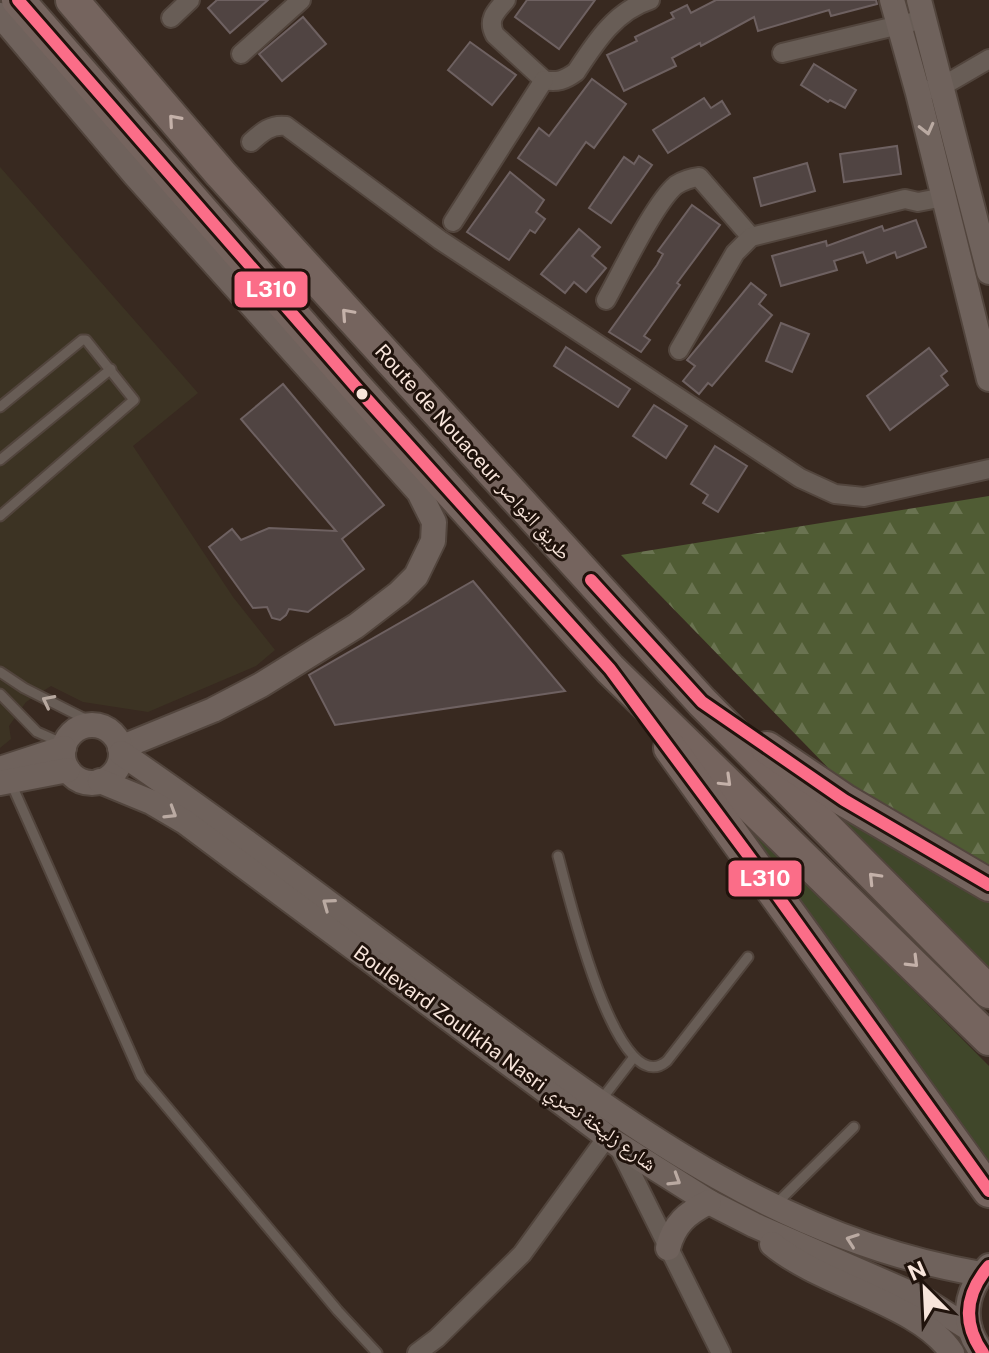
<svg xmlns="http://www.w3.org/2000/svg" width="989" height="1353" font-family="'Public Sans','Noto Naskh Arabic',sans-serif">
  <defs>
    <pattern id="forest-firs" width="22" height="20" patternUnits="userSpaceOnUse" patternTransform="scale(2)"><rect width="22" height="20" fill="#505c34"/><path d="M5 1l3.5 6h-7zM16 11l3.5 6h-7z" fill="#6a7351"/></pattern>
  </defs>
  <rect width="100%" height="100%" fill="#382920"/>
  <path fill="#3c3323" d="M0,167L198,393L133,446L233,597L275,650L256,666L148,712L83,702L51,686L26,702L9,726L11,739L0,748Z"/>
  <g fill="#40472a">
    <path d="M715,791L989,1066V1172Z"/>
    <path d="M820,798L989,895V970Z"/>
  </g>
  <path fill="url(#forest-firs)" d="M989,496V865L837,777L621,555Z"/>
  <g fill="#504442" stroke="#6e6161" stroke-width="2">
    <path d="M217,0H268L230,33L208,8Z"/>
    <path d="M527,0H595L559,49L515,17Z"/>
    <path d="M716,0H876L877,4L831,16L829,10L758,31L754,17L701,46L700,43L672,58L676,66L624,91L607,55L637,41L635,37L674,18L671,13L687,5L691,13Z"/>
    <path d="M303,17L326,44L282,81L259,54Z"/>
    <path d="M470,42L516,75L492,105L448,70Z"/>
    <path d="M814,64L856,90L845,108L830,100L828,102L801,85Z"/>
    <path d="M592,79L626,104L594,148L586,142L556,185L518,158L539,128L549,136Z"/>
    <path d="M704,98L711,108L722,101L730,114L668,153L653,130Z"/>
    <path d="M897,146L901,174L844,182L840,154Z"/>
    <path d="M639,156L652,165L611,223L589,208L624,157L634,164Z"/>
    <path d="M807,163L815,191L761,206L754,178Z"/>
    <path d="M510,172L544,200L536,212L545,219L535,233L530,230L509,260L467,232Z"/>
    <path d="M692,205L720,225L677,283L680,285L644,336L650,340L641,352L609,332L657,265L663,254L658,251Z"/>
    <path d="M916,220L926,247L897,258L895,252L867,263L863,252L834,261L837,270L781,286L772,256L826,241L827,246L882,226L884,231Z"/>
    <path d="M579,229L600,247L592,256L606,268L586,292L574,282L565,293L541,274Z"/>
    <path d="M751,283L766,295L759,304L772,315L712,386L708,383L699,394L683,381L695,366L687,360Z"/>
    <path d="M781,323L809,334L792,372L766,361Z"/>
    <path d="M566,347L630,389L618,407L554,366Z"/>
    <path d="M929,348L947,371L941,376L948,385L890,430L867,396Z"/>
    <path d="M283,384L384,505L342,539L364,569L308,612L289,609L286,615L280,620L272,618L267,607L253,608L209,547L232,529L241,540L269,528L336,531L241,419Z"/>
    <path d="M654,405L687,426L666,458L633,436Z"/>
    <path d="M715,446L747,466L718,512L703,503L708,495L691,484Z"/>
    <path d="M473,581L565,691L335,725L309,675Z"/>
  </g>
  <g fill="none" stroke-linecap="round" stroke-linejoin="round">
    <g stroke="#52453d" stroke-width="13">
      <g id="lane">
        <path d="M0,407L82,340H86L134,400L0,516"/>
        <path d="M0,460L111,369"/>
        <path d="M0,672L24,688L99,726"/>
        <path d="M0,694L37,732L62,743"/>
        <path d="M11,783L141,1076L338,1311L377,1353"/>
        <path d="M558,856C566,884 616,1105 667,1061L748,957"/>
        <path d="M601,1100L634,1057"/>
        <path d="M776,1204L854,1127"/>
      </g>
    </g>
    <g stroke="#52453d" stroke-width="22">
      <g id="street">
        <path d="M506,0C495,12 487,20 495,35L544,80C557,83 565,80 576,72C595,43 615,11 650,0"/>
        <path d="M171,18L190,0"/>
        <path d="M782,53L912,22"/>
        <path d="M241,54L301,0"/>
        <path d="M931,89L941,87L989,59"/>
        <path d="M251,142C262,132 271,124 286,126L440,240L800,478L835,494L864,497L989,469"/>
        <path d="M453,222L544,80"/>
        <path d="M606,300C621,273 655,202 676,185C684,180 690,178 699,177L751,237"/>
        <path d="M679,350L735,253L751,237L905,199L918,202L944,197"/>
        <path d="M617,1144L721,1353"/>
        <path d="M417,1353L437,1338L522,1254L607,1137"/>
      </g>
    </g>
    <g stroke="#52453d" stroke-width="28">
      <g id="secondary">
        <path d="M892,0L918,93L989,379"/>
        <path d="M919,0L989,272"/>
        <path d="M0,15L135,175L419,492L434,522L433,541L416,576L399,593L356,626L261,685L213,710L120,748"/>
        <circle cx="92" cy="754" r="29"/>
        <path d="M121,753C244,837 362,929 482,1017C638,1132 785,1241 981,1274"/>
        <path d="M0,769L64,748"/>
        <path d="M100,781L151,802L185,822L617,1144L709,1202L754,1225L921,1298L970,1329"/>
        <path d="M0,783L68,770"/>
        <path d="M772,1244C822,1286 919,1303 952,1353"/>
        <path d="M668,1248C674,1224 687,1213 709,1202"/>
        <path d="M983,1353C960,1325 964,1291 989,1266"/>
      </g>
    </g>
    <g stroke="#52453d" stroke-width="36">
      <g id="highway">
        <path d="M18,0L356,387L610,669L989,1039"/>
        <path d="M72,0L221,174L702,702L989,992"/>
        <path d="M670,748L989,1191"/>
        <path d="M767,748L844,800L989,885"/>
      </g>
    </g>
    <use href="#lane" stroke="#685d56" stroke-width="9"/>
    <use href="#street" stroke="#685d56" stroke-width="18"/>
    <use href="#secondary" stroke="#6f625c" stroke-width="24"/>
    <use href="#highway" stroke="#75645e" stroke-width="32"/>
    <g stroke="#20130c" stroke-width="18">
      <g id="bus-1">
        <path d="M18,0L356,387L610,669L754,863L989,1191"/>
        <path d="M591,580L702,702L844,800L989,885"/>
        <path d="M983,1353C962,1323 965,1294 989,1266"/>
      </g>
    </g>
    <use href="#bus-1" stroke="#fb6d88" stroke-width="12"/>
  </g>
  <defs><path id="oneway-chevron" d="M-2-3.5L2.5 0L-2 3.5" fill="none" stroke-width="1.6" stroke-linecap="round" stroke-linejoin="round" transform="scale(2)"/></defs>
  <g stroke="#c4b1a9">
    <use href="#oneway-chevron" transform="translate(174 120) rotate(-131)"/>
    <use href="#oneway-chevron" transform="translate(347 314) rotate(-132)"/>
    <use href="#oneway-chevron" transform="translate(726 781) rotate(44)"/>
    <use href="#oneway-chevron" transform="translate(874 878) rotate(-134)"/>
    <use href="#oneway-chevron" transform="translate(913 962) rotate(45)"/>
  </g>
  <g stroke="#baaaa2">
    <use href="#oneway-chevron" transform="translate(927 129) rotate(76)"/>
    <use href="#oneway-chevron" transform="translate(171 813) rotate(32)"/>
    <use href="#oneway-chevron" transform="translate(328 904) rotate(-144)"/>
    <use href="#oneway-chevron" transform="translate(675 1180) rotate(32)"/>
    <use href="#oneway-chevron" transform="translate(852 1240) rotate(-160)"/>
  </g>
  <use stroke="#b7a89f" href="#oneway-chevron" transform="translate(48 701) rotate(-153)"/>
  <circle fill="#f8e5db" stroke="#20130c" stroke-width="3" cx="362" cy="394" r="7"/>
  <g text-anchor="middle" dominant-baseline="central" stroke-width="6" stroke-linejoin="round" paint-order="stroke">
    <g font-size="20" fill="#f8e5db" stroke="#20130c">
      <text transform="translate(473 452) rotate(48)">Route de Nouaceur طريق النواصر</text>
      <text transform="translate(505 1058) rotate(36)">Boulevard Zoulikha Nasri شارع زليخة نصري</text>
    </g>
  </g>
  <g stroke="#20130c" stroke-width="3">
    <rect x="233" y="270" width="76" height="39" rx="8" fill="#fb6d88"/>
    <rect x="727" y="859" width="76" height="39" rx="8" fill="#fb6d88"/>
  </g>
  <g font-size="22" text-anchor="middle" font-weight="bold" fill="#fff">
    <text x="271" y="297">L310</text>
    <text x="765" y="886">L310</text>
  </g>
  <g transform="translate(925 1289) rotate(336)" stroke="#20130c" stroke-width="6" paint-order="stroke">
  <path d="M0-6L14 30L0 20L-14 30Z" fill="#f8e5db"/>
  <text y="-12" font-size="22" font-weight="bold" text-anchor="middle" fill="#f8e5db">N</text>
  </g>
</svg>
